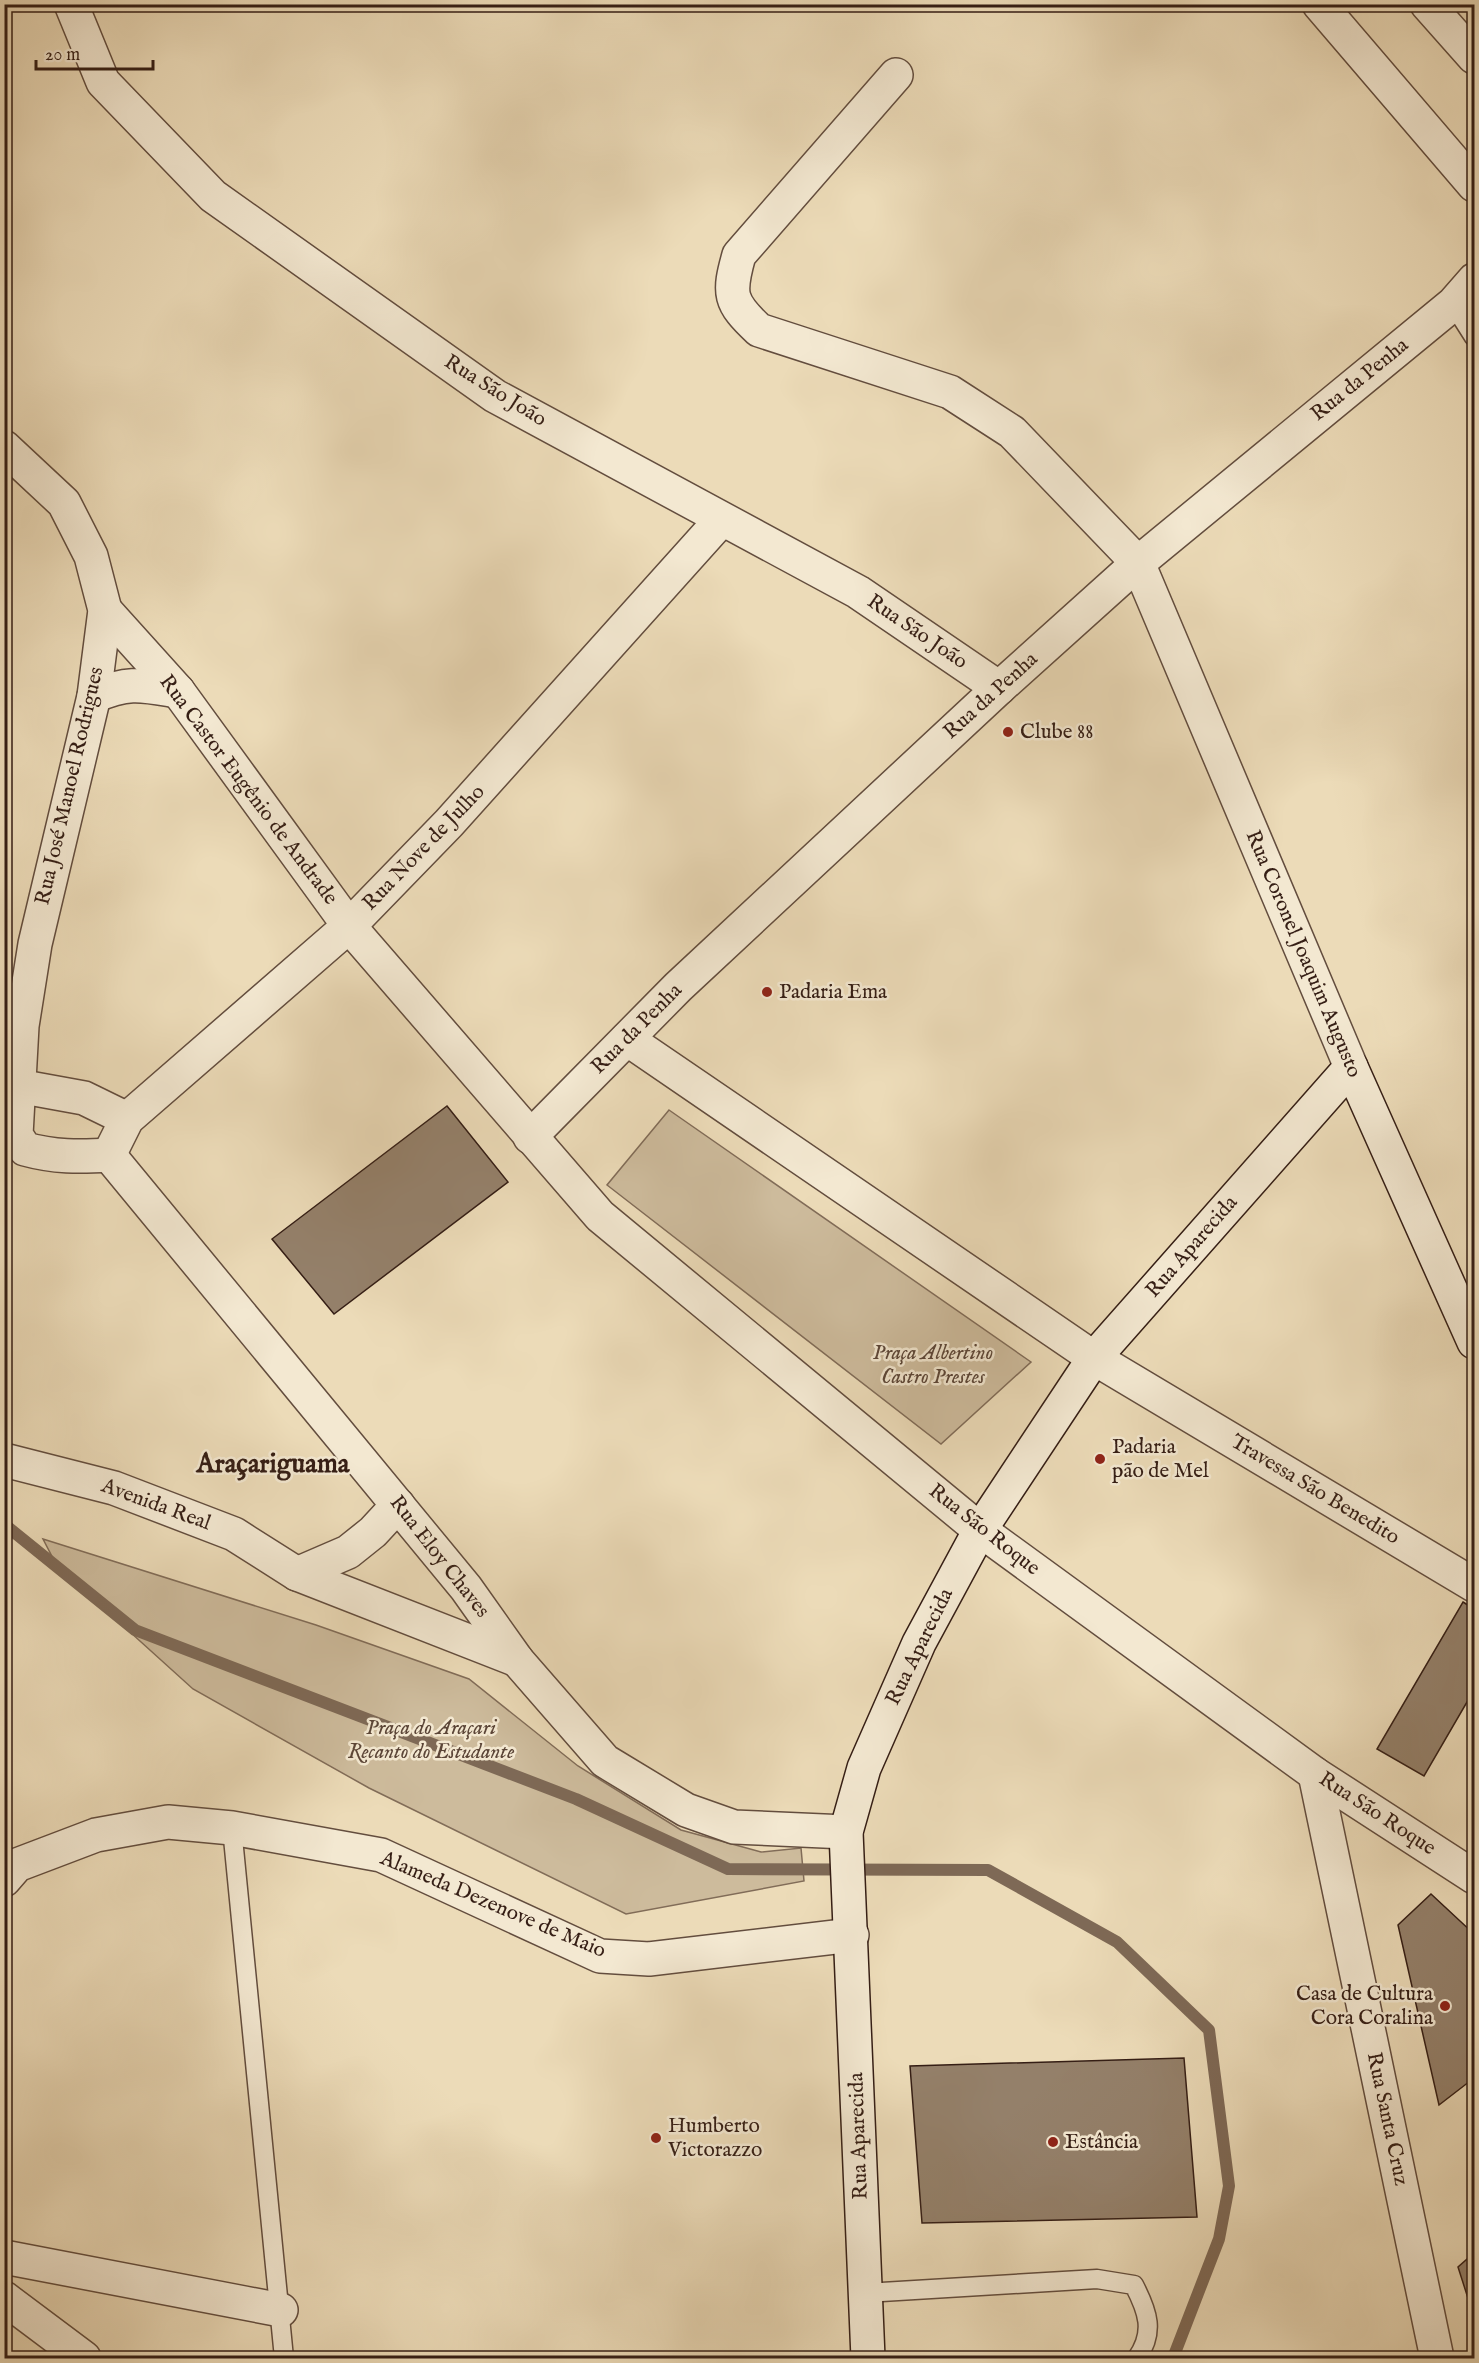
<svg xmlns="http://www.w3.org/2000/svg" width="1479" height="2363" font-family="'IM FELL English',serif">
  <rect width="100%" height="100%" fill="#ecdbb8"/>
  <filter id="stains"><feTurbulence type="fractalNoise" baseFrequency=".00333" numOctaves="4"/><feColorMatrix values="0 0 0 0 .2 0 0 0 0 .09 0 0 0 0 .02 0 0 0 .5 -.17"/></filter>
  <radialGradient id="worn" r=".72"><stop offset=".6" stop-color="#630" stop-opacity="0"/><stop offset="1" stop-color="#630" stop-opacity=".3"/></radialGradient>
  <g fill="#cdbb9c" stroke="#816c58" stroke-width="1.5">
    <path d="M669,1110L1031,1362L941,1444L607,1185Z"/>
    <path d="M43,1539L316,1625L469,1679L578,1766L681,1830L761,1852L801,1848L804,1881L626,1914L369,1788L193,1689L57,1566Z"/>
  </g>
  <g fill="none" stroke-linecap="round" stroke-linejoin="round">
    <path stroke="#7e6956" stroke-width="12" d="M4,1524L135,1630L576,1799L728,1869L988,1870L1117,1942L1209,2030L1229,2186L1219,2239L1173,2358"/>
  </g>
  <g fill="#94806a" stroke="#351e15" stroke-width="1.5">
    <path d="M447,1106L508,1182L334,1314L272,1239Z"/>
    <path d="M1463,1602L1474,1609V1690L1424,1776L1377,1749Z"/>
    <path d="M1431,1894L1474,1934V2078L1439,2105L1398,1925Z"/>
    <path d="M1184,2058L1197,2217L922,2223L910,2066Z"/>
    <path d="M1474,2253V2317L1458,2267Z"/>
  </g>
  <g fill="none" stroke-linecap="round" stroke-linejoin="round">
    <g stroke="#634d3e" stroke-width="21">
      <g id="lane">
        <path d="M1453,304L1474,337"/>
        <path d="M232,1828L284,2358"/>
        <path d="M865,2293L1097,2279L1134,2285C1148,2312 1155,2332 1137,2358"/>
      </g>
    </g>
    <g stroke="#634d3e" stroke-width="36">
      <g id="street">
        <path d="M71,4L103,82L213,196L495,396L858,592L999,688"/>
        <path d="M1319,4L1474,185"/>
        <path d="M1427,4L1474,57"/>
        <path d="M896,75L739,255C728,294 729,302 759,330L950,392L1012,432L1138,563L1351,1067"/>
        <path d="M4,447L64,503L91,556L105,610L94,696L35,944L22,1026L16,1135L25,1149C54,1157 79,1157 109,1155"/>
        <path d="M105,610L178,691L349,926L600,1216L980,1530L1315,1774L1474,1877"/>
        <path d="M94,696C130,681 141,685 178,691"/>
        <path d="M627,1039L1094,1358L1474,1585"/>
        <path d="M18,1086L84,1098L127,1119"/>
        <path d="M530,1137L678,987L999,688L1138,563L1453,304L1474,280"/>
        <path d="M109,1155L466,1588L517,1660L605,1761L686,1810L734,1827L846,1832"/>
        <path d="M109,1155L127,1119L349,926L449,823L721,520"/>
        <path d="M4,1460L114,1488L234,1534L297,1574L517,1660"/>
        <path d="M297,1574L348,1552L373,1532L398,1505"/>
        <path d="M1315,1774L1437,2358"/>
        <path d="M4,1880L17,1865L96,1835L168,1822L232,1828L381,1855L600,1956L649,1959L852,1935"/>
        <path d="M4,2257L281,2310"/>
        <path d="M4,2298L84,2358"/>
      </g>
    </g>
    <g stroke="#351e15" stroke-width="36">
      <path id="secondary" d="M868,2358L846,1832L864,1768L919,1643L980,1530L1094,1358L1351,1067L1474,1342"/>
    </g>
    <use href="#lane" stroke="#f3e8d1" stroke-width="18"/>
    <use href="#street" stroke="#f3e8d1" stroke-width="33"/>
    <use href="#secondary" stroke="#f3e8d1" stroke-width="33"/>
  </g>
  <g fill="#8f2418" stroke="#f3e8d1" stroke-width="2">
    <circle cx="1008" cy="732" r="6"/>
    <circle cx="767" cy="992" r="6"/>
    <circle cx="1100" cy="1459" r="6"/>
    <circle cx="1445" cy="2006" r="6"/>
    <circle cx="656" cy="2138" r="6"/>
    <circle cx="1053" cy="2142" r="6"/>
  </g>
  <g text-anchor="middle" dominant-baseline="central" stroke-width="5" stroke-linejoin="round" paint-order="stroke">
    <g font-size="21" fill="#351e15" stroke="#f3e8d1">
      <text transform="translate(1360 380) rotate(-39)">Rua da Penha</text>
      <text transform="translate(495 391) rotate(32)">Rua São João</text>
      <text transform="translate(917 632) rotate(34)">Rua São João</text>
      <text transform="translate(991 696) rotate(-42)">Rua da Penha</text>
      <text transform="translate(70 786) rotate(-77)">Rua José Manoel Rodrigues</text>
      <text transform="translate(248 790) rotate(53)">Rua Castor Eugênio de Andrade</text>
      <text transform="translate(424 848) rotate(-46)">Rua Nove de Julho</text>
      <text transform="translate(1303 954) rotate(67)">Rua Coronel Joaquim Augusto</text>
      <text transform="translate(637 1029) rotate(-45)">Rua da Penha</text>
      <text transform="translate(1192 1247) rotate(-49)">Rua Aparecida</text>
      <text transform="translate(1315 1490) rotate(31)">Travessa São Benedito</text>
      <text transform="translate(156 1505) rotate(20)">Avenida Real</text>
      <text transform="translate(984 1530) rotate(38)">Rua São Roque</text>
      <text transform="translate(439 1557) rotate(52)">Rua Eloy Chaves</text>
      <text transform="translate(920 1647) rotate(-64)">Rua Aparecida</text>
      <text transform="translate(1377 1814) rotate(33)">Rua São Roque</text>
      <text transform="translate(493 1905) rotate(23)">Alameda Dezenove de Maio</text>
      <text transform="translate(1387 2119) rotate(78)">Rua Santa Cruz</text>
      <text transform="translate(859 2136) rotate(-92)">Rua Aparecida</text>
    </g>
    <g font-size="21" fill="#351e15" stroke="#f3e8d1" text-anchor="start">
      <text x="1020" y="732">Clube 88</text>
      <text x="779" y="992">Padaria Ema</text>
      <text x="1112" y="1447">Padaria<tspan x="1112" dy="24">pão de Mel</tspan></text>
      <text x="1433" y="1994" text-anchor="end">Casa de Cultura<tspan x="1433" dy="24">Cora Coralina</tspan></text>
      <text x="668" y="2126">Humberto<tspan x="668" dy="24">Victorazzo</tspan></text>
      <text x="1065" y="2142">Estância</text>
    </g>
    <g font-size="21" font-style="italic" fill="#5b4537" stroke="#f3e8d1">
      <text x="933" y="1353">Praça Albertino<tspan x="933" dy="24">Castro Prestes</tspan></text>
      <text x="431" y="1728">Praça do Araçari<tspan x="431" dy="24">Recanto do Estudante</tspan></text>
    </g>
    <g font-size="27" font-weight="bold" fill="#351e15" stroke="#f3e8d1">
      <text x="273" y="1465">Araçariguama</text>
    </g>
  </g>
  <rect width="1479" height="2363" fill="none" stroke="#ecdbb8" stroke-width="24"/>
  <rect x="6" y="6" width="1467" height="2351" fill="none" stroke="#351e15" stroke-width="3"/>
  <rect x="12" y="12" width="1455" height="2339" fill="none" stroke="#351e15" stroke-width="1.5"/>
  <path d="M36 60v9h117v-9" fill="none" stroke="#351e15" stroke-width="3"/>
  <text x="45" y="60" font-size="18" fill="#351e15" stroke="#f3e8d1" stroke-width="4.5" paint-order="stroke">20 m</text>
  <rect width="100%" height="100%" filter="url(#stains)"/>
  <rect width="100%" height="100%" fill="url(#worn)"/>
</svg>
